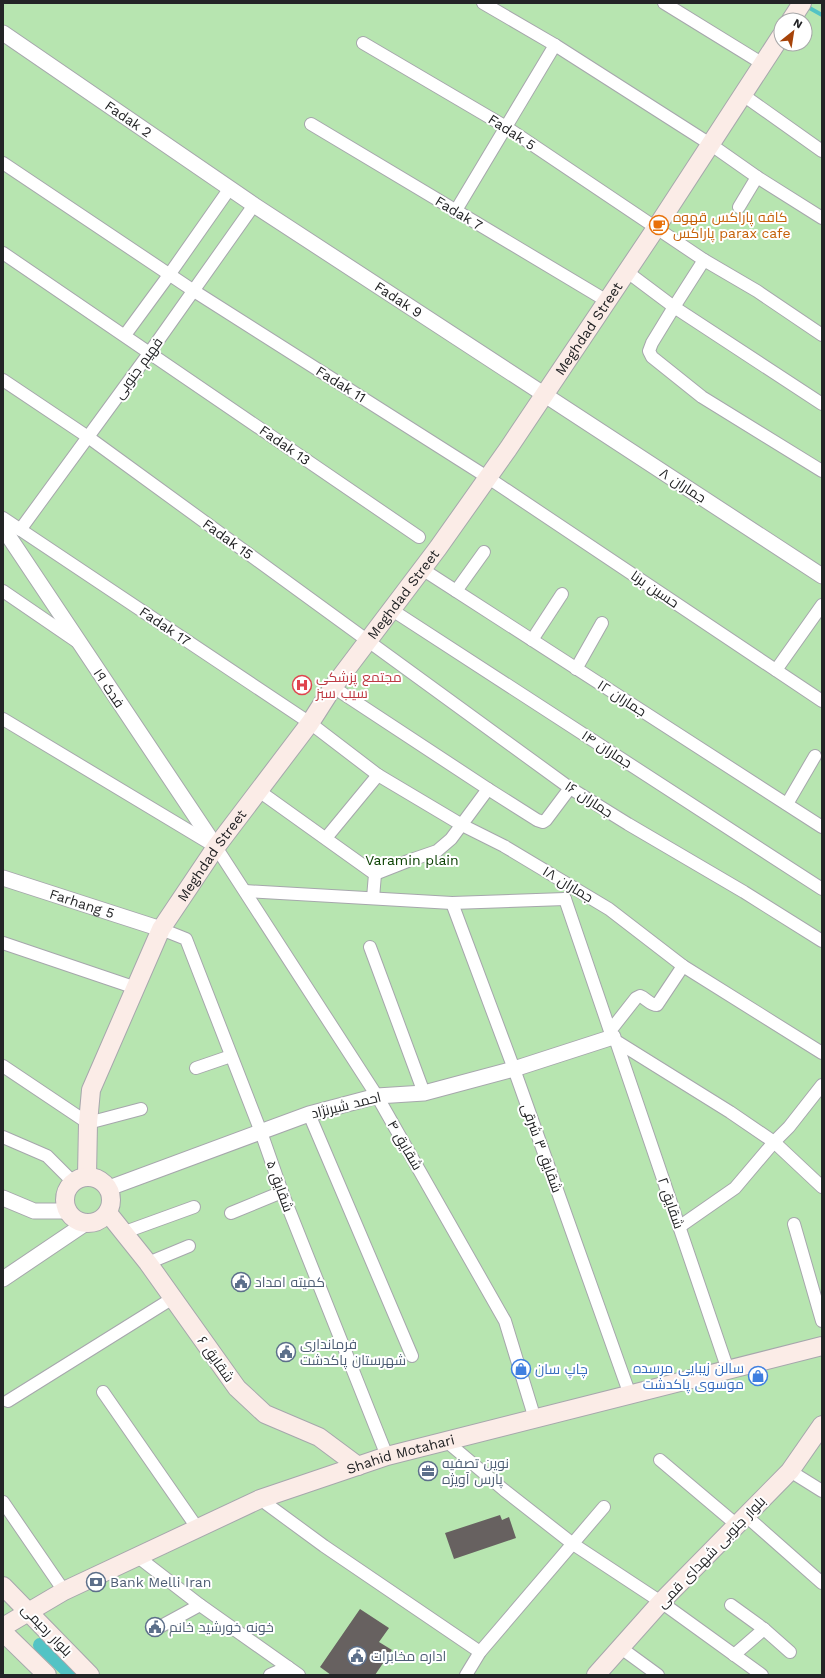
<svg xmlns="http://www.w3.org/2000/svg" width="825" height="1678" font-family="'Work Sans',Cairo,sans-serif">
  <rect width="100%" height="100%" fill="#e5e6ec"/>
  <path fill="#b7e5b0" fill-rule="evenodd" d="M3,3H822V1675H3ZM781,20H805V44H781Z"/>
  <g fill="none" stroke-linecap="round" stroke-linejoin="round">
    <path stroke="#53c3c5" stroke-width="4" d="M806,6L822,15"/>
    <path stroke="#53c3c5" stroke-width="14" d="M40,1645L72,1675"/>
  </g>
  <g fill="#676160">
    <path d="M500,1515L502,1520L509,1517L516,1538L454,1559L445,1533Z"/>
    <path d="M360,1609L389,1628L379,1642L392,1650L375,1675H331L320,1667Z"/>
  </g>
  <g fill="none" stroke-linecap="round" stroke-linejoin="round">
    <g stroke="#a6a7ac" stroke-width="14">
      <g id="minor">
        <path d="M483,3L555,45L710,144L757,177L822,218"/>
        <path d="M664,3L763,64"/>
        <path d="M363,43L506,127L704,260L757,291L822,335"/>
        <path d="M743,95L822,151"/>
        <path d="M311,124L607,301"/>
        <path d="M3,163L194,291L487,477L822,701"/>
        <path d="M739,207L757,177"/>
        <path d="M455,212L555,45"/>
        <path d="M3,253L419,537"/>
        <path d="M704,260L674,307L822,404"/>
        <path d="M626,271L674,307L652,343L649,351L652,357L702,397L822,471"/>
        <path d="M125,335L169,275L230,188"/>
        <path d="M3,380L88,437L570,788L628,824L744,892L822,941"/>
        <path d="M3,518L310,723L378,775L462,825L504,846L609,909L683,966L822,1053"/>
        <path d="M20,530L150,352L254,205"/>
        <path d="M422,569L822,827"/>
        <path d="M3,591L76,641"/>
        <path d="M456,591L484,552"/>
        <path d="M392,610L822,889"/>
        <path d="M532,640L562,594"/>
        <path d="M576,669L602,623"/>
        <path d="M776,670L822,605"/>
        <path d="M333,687L488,789L537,820L543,822L546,820L570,788"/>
        <path d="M3,719L216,847L377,1096L505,1321L535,1419"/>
        <path d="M259,791L375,874L373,898"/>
        <path d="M787,804L815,756"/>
        <path d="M326,838L378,775"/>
        <path d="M375,874L408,861L437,851L451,839L488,789"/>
        <path d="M245,891L452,903L565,899"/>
        <path d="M565,899L610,1031"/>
        <path d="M452,903L514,1069L630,1395"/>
        <path d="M161,929L186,939L261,1132L282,1192L387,1456"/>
        <path d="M3,943L136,988"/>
        <path d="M370,947L424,1093"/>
        <path d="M610,1031L636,998L640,996C646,998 650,1005 657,1005L683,966"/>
        <path d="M613,1037L616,1041L728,1370"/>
        <path d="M616,1041L730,1112L774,1142L822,1187"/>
        <path d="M3,1066L88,1123L141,1109"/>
        <path d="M196,1068L231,1056"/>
        <path d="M309,1114L412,1356"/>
        <path d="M3,1137L47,1156L73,1182"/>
        <path d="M231,1213L282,1192"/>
        <path d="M794,1224L822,1321"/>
        <path d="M679,1227L735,1188L774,1142L789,1127L822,1085"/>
        <path d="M125,1232L194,1207"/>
        <path d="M148,1263L189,1246"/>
        <path d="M103,1392L198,1529"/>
        <path d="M8,1401L173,1298"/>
        <path d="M446,1441L504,1490L573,1544L661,1602L762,1675"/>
        <path d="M660,1460L737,1525"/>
        <path d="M790,1471L822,1491"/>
        <path d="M260,1499L324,1546L480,1652"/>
        <path d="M3,1502L64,1591"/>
        <path d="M746,1516L822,1583"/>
        <path d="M138,1557L200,1605L299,1675"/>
        <path d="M731,1605L764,1629L790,1652"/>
        <path d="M154,1630L200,1605"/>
        <path d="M621,1648L658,1675"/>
        <path d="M734,1655L764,1629"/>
        <path d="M270,1675L288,1667"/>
        <path d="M466,1675L480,1652L604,1507"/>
      </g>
    </g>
    <g stroke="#a6a7ac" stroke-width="17">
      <g id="tertiary">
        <path id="s1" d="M3,33L254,205L822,576"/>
        <path d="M3,528L216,847"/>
        <path id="s2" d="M3,878L161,929"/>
        <path d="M109,1188L309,1114L377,1096L424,1093L514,1069L613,1037"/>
        <path d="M3,1198L34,1211H68"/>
        <path d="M3,1279L86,1223"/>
      </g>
    </g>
    <g stroke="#a6a7ac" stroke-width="20">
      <g id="secondary">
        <path d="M791,20L802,3"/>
        <path id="s3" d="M87,1176L88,1123L91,1090L161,929L216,847L310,723L333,687L438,548L508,449L656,228L781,36"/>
        <circle cx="88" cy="1200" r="23"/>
        <path d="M108,1213L148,1263L237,1388L265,1414L319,1437L358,1466"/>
        <path d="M3,1586L90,1675"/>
        <path id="s4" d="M3,1627L64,1591L260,1499L387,1456L822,1346"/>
        <path d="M3,1632L47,1675"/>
        <path d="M596,1675L661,1602L790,1471L822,1425"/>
      </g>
    </g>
    <use href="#minor" stroke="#fff" stroke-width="12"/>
    <use href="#tertiary" stroke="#fff" stroke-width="15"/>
    <use href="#secondary" stroke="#fbece7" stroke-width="18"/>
  </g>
  <defs>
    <g id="cafe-ring" transform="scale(1)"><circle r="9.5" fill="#fff" stroke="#e8710a" stroke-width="1.5"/><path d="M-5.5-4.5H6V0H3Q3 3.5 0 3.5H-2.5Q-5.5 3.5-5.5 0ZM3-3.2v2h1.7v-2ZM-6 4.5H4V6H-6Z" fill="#e8710a"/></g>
    <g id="hospital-ring" transform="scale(1)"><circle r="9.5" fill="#fff" stroke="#e0444e" stroke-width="1.5"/><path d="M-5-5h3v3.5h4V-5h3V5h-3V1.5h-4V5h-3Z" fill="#e0444e"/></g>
    <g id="civic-ring" transform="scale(1)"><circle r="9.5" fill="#fff" stroke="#5c6f8a" stroke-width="1.5"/><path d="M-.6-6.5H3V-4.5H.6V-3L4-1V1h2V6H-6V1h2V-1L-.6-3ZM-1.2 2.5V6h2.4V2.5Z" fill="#5c6f8a"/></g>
    <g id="shop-ring" transform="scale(1)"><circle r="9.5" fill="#fff" stroke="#3f7fe0" stroke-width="1.5"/><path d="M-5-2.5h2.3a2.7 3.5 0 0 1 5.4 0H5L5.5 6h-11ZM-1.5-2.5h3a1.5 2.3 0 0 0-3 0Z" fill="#3f7fe0"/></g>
    <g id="office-ring" transform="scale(1)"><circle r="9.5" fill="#fff" stroke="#5c6f8a" stroke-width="1.5"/><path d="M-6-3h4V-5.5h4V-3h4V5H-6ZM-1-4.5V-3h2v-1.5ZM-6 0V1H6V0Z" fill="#5c6f8a"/></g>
    <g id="bank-ring" transform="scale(1)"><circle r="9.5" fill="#fff" stroke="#5c6f8a" stroke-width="1.5"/><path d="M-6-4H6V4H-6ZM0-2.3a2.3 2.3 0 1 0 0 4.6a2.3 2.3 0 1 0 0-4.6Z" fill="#5c6f8a"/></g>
  </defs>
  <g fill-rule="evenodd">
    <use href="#cafe-ring" x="659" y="225"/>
    <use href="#hospital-ring" x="302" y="685"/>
    <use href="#civic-ring" x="241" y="1282"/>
    <use href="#civic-ring" x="286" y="1352"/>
    <use href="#shop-ring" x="521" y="1369"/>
    <use href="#shop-ring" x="758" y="1376"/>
    <use href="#office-ring" x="428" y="1471"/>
    <use href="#bank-ring" x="96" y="1582"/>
    <use href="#civic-ring" x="155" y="1627"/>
    <use href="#civic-ring" x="357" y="1656"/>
  </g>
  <g text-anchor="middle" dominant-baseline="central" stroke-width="4" stroke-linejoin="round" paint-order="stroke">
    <g font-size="14" fill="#232426" stroke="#fff">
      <text stroke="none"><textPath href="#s1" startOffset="152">Fadak 2</textPath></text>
      <text transform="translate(512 132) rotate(33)">Fadak 5</text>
      <text transform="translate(459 213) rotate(31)">Fadak 7</text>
      <text stroke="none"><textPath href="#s1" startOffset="477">Fadak 9</textPath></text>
      <text stroke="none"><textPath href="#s3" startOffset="999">Meghdad Street</textPath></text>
      <text transform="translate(138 368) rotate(-54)">فهیم جنوبی</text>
      <text transform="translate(341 384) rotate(32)">Fadak 11</text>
      <text transform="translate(285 445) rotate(35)">Fadak 13</text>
      <text transform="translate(683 485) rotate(33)">جماران ۸</text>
      <text transform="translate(228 539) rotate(36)">Fadak 15</text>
      <text transform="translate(655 589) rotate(34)">حسین برنا</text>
      <text stroke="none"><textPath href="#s3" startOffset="675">Meghdad Street</textPath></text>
      <text transform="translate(165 626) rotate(34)">Fadak 17</text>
      <text transform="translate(109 688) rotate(56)">فدک ۱۹</text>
      <text transform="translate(622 698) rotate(33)">جماران ۱۲</text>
      <text transform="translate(607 749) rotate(33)">جماران ۱۴</text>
      <text transform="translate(589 799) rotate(33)">جماران ۱۶</text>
      <text stroke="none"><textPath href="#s3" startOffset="351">Meghdad Street</textPath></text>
      <text transform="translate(568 884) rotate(31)">جماران ۱۸</text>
      <text stroke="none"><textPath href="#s2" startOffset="83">Farhang 5</textPath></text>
      <text transform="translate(346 1105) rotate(-14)">احمد شیرنژاد</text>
      <text transform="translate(405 1145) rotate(60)">شقایق ۴</text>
      <text transform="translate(542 1148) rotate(70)">شقایق ۳ شرقی</text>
      <text transform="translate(280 1186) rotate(70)">شقایق ۵</text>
      <text transform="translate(671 1203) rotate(71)">شقایق ۲</text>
      <text transform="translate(216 1359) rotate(55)">شقایق ۶</text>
      <text stroke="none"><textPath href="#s4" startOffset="435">Shahid Motahari</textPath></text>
      <text transform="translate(711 1552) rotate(-46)">بلوار جنوبی شهدای قمی</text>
      <text transform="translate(47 1630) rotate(46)">بلوار رحیمی</text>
    </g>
    <g font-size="14" fill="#c56008" stroke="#fff" text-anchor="start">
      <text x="673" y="217">کافه پاراکس قهوه<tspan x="673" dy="16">پاراکس parax cafe</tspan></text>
    </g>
    <g font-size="14" fill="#be3a42" stroke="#fff" text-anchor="start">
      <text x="316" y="677">مجتمع پزشکی<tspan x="316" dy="16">سیب سبز</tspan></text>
    </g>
    <g font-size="14" fill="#0b4102" stroke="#fff">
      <text x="412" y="860">Varamin plain</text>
    </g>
    <g font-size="14" fill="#4e5e75" stroke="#fff" text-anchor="start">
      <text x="255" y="1282">کمیته امداد</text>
      <text x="300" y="1344">فرمانداری<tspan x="300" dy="16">شهرستان پاکدشت</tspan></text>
      <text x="442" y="1463">نوین تصفیه<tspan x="442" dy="16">پارس آویژه</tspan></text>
      <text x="110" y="1582">Bank Melli Iran</text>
      <text x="169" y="1627">خونه خورشید خانم</text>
      <text x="371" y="1656">اداره مخابرات</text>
    </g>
    <g font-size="14" fill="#366cbe" stroke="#fff" text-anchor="end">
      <text x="744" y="1368">سالن زیبایی مرسده<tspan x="744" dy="16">موسوی پاکدشت</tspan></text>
      <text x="535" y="1369" text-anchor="start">چاپ سان</text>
    </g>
  </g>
  <rect width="825" height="1678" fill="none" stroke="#232426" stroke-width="8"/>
  <g transform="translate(793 32) rotate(30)"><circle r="19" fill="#ffffff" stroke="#a7a7a8"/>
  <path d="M0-3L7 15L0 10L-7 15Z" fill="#a64309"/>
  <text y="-6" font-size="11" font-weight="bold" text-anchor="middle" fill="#232426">N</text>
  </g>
</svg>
